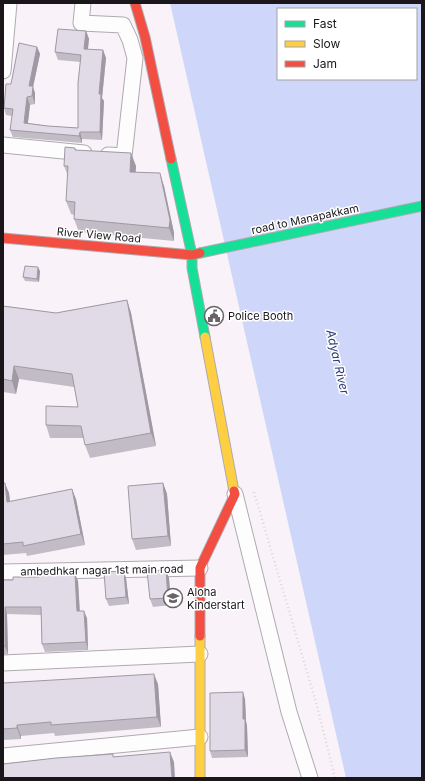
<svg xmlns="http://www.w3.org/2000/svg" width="425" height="781" font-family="Inter,sans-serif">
  <rect width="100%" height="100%" fill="#f9f3f9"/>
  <path fill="#ced7fa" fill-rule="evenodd" d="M170,3H422V778H346ZM278,9H416V79H278Z"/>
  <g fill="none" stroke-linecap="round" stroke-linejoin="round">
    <g stroke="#afaaaf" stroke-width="17">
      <g id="street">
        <path d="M83,3L81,23L123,25L130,40L135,58L124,156L108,155"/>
        <path d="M3,71L9,3"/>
        <path d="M3,145L84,153"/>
        <path d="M235,494L289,712L310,778"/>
        <path d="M3,572L200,568"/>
        <path d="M3,663L200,654"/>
        <path d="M3,756L200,737"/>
      </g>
    </g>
    <g stroke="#afaaaf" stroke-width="11">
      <g id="fast">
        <path d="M171,159L192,255V268L205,337"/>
        <path d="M200,253L422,206"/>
      </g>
    </g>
    <g stroke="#afaaaf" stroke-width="11">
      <g id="slow">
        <path d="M205,337L234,491"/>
        <path d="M200,636V778"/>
      </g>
    </g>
    <g stroke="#afaaaf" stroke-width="11">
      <g id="jam">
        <path d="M135,3L145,37L171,159"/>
        <path d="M3,238L192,255L200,253"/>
        <path d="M200,636V568L235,494L234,491"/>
      </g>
    </g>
    <path stroke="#dad7da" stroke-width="2.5" stroke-dasharray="1 3" stroke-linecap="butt" d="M254,492L317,706L335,778"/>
    <use href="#street" stroke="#fefdfe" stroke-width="15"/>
    <use href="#fast" stroke="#16e098" stroke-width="9"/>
    <use href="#slow" stroke="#ffcf43" stroke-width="9"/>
    <use href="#jam" stroke="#f24e42" stroke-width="9"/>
  </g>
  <g fill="#c2bcc7">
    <path d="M86,31L89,39L88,49L103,50L106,58L102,98L104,101L102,140L82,139V143L13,137L10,130L12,116L6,115L4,108L11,84L37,47L40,54L33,87L35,93V104L30,105L28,123L48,126L78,128L80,62L58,60L55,52Z"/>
    <path d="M75,148L76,150L136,166L135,172L164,186L174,233V241L79,232L74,219V215L71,214L66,201L68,176L64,166Z"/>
    <path d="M40,271L39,282L25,281L23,277Z"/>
    <path d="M127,300L131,313L156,446L90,458L85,445L84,438H50L46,425L78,407L74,387L19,379L16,394L3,392V306L56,313Z"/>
    <path d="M3,483L9,493L10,501L76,499L85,545L27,556L26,553L3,555Z"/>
    <path d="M163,483L167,494L171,546L136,550L132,539Z"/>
    <path d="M166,570L169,578L171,605L153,607L150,599Z"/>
    <path d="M55,573L56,575L75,574L78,581L80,611L87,618L88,650L45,652L42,644L41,615L7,614L8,654H3V580H13L39,577Z"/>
    <path d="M126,578L129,604L109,606L106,599Z"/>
    <path d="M3,683L158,684L161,727L55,736L54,733L21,736V739L3,740Z"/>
    <path d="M245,699L246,721L247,726L248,757L212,758L210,751Z"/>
  </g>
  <g fill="#9e99a2">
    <path d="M86,31L89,39L87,56L84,49Z"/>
    <path d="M37,47L40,54L33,87L35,93V104L29,86Z"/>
    <path d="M103,50L106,58L102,98L104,101L102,140L100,132L99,94Z"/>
    <path d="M27,97L30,105L27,130L24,123Z"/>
    <path d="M80,132L82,139V143L79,136Z"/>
    <path d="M131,153L136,166L135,185L130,172Z"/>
    <path d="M160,173L164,186L174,233V241L169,228Z"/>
    <path d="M38,267L40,271L39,282L37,279Z"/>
    <path d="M127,300L131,313L156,446L151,433Z"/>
    <path d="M14,366L19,379L16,394L12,381Z"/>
    <path d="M5,483L9,493L11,512L7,502Z"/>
    <path d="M163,483L167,494L171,546L168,536Z"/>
    <path d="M72,489L76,499L85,545L81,534Z"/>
    <path d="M166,570L169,578L171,605L168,598Z"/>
    <path d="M124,571L126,578L129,604L126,597Z"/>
    <path d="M75,574L78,581L80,619L77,611Z"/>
    <path d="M5,607L7,614L8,654L5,646Z"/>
    <path d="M84,611L87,618L88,650L86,642Z"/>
    <path d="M154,674L158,684L161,727L157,717Z"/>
    <path d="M243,692L245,699L246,721L247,726L248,757L245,750L243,719Z"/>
    <path d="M17,725L21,736V739L17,728Z"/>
    <path d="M170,752L174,762L175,778H172Z"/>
  </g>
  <g fill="#e1dbe7" stroke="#9e99a2">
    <path d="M58,29L86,31L84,49L103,50L99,94H101L100,132H80L79,136L10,130L13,109L4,108L6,84H11L19,43L37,47L29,86H33L32,96L27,97L24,123L48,126L78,128V83L81,55L55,52Z"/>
    <path d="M65,147L75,148V150L131,153L130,172L160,173L170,220L169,228L74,219L75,202L66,201L68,166H64Z"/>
    <path d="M25,266L38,267L37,279L23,277Z"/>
    <path d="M127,300L151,433L85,445L81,426L46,425V406L78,407L72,374L14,366L12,381L3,379V306L56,313Z"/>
    <path d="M3,483H5L7,502L72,489L81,534L23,546V542L3,544Z"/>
    <path d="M163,483L168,536L132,539L128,486Z"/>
    <path d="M166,570L168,598L150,599L147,571Z"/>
    <path d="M124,571L126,597L106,599L104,572Z"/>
    <path d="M39,573H55V575L75,574L77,611H84L86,642L42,644L41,607H5V646L3,647V580H13V577H39Z"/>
    <path d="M154,674L157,717L51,725V722L17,725V728L3,729V683Z"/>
    <path d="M243,692V719H245V750L210,751V693Z"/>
    <path d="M170,752L172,778H3V764L56,758L113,754V757Z"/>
  </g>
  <defs>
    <g id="civic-ring" transform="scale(1)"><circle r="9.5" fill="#fff" stroke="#686368" stroke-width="1.5"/><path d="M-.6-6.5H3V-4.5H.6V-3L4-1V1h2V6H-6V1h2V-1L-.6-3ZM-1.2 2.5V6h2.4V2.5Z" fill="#686368"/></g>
    <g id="school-ring" transform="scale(1)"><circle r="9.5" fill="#fff" stroke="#686368" stroke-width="1.5"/><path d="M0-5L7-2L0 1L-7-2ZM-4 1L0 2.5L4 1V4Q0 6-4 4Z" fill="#686368"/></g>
  </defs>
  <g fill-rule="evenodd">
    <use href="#civic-ring" x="214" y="316"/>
    <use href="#school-ring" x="173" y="598"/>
  </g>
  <g text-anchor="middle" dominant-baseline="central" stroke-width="3" stroke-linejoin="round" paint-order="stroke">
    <g font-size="11" fill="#1a161a" stroke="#fff">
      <text transform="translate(305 219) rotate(-12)">road to Manapakkam</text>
      <text transform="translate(99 235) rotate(5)">River View Road</text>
      <text transform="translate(102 570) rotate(-1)">ambedhkar nagar 1st main road</text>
    </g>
    <g font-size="11" fill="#1a161a" stroke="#fff" text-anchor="start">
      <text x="228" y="316">Police Booth</text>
      <text x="187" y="592">Aloha<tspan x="187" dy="13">Kinderstart</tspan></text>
    </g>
    <g font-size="12" font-style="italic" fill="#2d3b73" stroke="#fff">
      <text transform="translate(338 362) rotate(77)">Adyar River</text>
    </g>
  </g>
  <rect width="425" height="781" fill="none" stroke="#1a161a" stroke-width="8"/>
  <rect x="277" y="8" width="140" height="72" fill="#ffffff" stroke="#a3a2a3"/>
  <rect x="285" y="21" width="20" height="6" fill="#16e098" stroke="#a3a2a3"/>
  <text x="313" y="28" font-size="12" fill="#1a161a">Fast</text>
  <rect x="285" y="41" width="20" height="6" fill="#ffcf43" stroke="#a3a2a3"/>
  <text x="313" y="48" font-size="12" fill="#1a161a">Slow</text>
  <rect x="285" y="61" width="20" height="6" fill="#f24e42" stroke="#a3a2a3"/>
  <text x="313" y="68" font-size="12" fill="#1a161a">Jam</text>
</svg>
